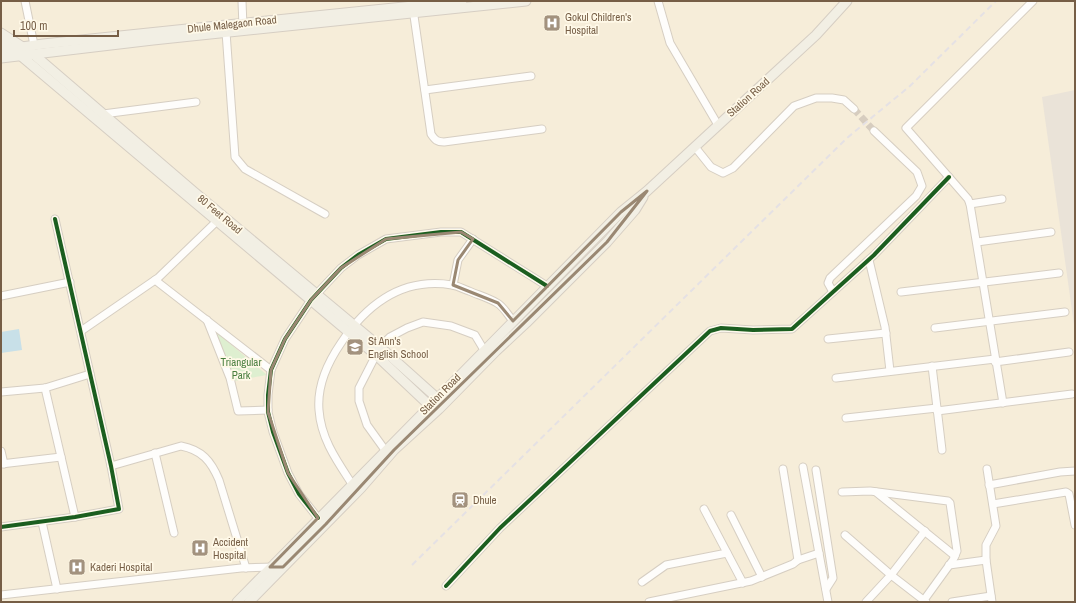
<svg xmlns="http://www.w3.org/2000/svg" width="1076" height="603" font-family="'Archivo Narrow',sans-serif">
  <rect width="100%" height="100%" fill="#f7f2e7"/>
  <rect fill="#f6edd9" x="1" y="1" width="1074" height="601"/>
  <path fill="#eae3d8" d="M1075,90V332L1042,97Z"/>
  <path fill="#deefd0" d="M215,331L267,375L234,381Z"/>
  <path fill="#c8e0e8" d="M19,329L22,350L1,353V332Z"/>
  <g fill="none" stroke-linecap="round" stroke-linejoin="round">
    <path stroke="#d7cdbf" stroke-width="7" stroke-dasharray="7 3.5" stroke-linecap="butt" d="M854,109L874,131"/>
    <g stroke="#d6cec2" stroke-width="9">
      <g id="minor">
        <path d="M25,1L34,45"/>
        <path d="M242,1L243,27"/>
        <path d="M658,1L670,43L718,125"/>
        <path d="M413,9L431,134C435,140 437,142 444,142L542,129"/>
        <path d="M226,32L235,157L245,169L325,214"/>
        <path d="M425,90L531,76"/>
        <path d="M103,114L196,102"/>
        <path d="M695,147L711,167L723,173L733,168L794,106L816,98H832L844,100L854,109"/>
        <path d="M970,204L1002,199"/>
        <path d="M977,242L1051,232"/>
        <path d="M869,260L885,327L890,371"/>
        <path d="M155,280L271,370"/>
        <path d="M453,285L458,260L473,239"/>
        <path d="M833,292L828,283L830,278L916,196L922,186L917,172L874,131"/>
        <path d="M901,292L1059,273"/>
        <path d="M1,296L70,282"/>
        <path d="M207,320L230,378L238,411L268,410"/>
        <path d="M935,328L1065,312"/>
        <path d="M81,331L158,278L217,221"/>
        <path d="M828,339L886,333"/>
        <path d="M995,362L1069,352"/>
        <path d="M932,366L942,450"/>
        <path d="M836,378L995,359"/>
        <path d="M45,388L75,517"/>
        <path d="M1,392L45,388L90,374"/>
        <path d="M1003,403L970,204L968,199L906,128L1033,1"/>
        <path d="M937,411L1072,394"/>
        <path d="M846,418L937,408"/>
        <path d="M385,450L367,425L359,401V388L380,347L390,337L407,328L423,322L451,326L475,335L484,350"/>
        <path d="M1,451L4,464"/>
        <path d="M155,453L174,533"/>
        <path d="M1,464L61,457"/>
        <path d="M111,466L181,446C202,450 211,461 219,480L246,568"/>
        <path d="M803,467L828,602"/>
        <path d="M783,469L798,560"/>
        <path d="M987,469L996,526L986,545V560L992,602"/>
        <path d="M816,470L833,578L826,589"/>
        <path d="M352,484C337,461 321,439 319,410C317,386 328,362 341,343C367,304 403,277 452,285C458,286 463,289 469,291C478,295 489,298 497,303C503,306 508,315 513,321"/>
        <path d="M989,485L1060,472L1075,471"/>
        <path d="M842,492L870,491L948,501L950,503L957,551L953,560L924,600"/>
        <path d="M876,492L955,556"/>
        <path d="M993,504L1066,492L1069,494L1075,525"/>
        <path d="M704,509L743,583"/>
        <path d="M731,515L762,577"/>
        <path d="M318,518L299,494L288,473L273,432L268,412V395L271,370L285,339L311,300L341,268L358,255L386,239L441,232H461L547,286"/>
        <path d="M42,522L57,589"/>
        <path d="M1,527L75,517L119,509L111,466L55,219"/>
        <path d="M845,535L891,575L926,602"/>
        <path d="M949,565L986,560"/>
        <path d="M642,582L666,565L727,553"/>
        <path d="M446,586L500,528L710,331L721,328L753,330L792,329L874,255L949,177"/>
        <path d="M1,595L241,568L275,567"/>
        <path d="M649,602L751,581L793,564L798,560L819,553"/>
        <path d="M866,602L891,575L925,531"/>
        <path d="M952,602L991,596"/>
      </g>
    </g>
    <g stroke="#d6cec3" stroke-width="11">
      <g id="major">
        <path d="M1,33L32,53L194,192L380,347L437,398"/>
        <path d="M1,42L20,55L376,355L429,405"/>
        <path d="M1,50L43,44L187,29L462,1"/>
        <path d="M1,58L153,40L526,1"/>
        <path d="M237,602L621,212L647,191L816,35L847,1"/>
        <path d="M249,602L361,488L394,450L439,409L496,351L526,323L607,242L635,210L643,197"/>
      </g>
    </g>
    <use href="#minor" stroke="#fefdfb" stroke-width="7"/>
    <use href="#major" stroke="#f2efe4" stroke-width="9"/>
    <path stroke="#e5e1e4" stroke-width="2" stroke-dasharray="6 4" stroke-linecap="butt" d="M412,565L847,138L910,86L996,1"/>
    <g stroke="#fff9e8" stroke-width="6">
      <g id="cycleway">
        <path d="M318,518L299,494L288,473L273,432L268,412V395L271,370L285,339L311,300L341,268L358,255L386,239L441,232H461L547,286"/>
        <path d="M1,527L75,517L119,509L111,466L55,219"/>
        <path d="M446,586L500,528L710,331L721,328L753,330L792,329L874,255L949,177"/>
      </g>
    </g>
    <use href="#cycleway" stroke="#1b5e20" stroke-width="4"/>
  </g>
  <path fill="none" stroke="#9a8873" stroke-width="3" stroke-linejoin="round" d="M647,191L607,242L394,450L326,524L283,567H270L318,518L288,473L268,412L271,370L285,339L311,300L341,268L386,239L461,232L473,239L458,260L453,285L498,303L513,321L621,212Z"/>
  <defs>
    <g id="hospital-square" transform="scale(0.9)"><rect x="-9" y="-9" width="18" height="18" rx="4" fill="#a3927e" stroke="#fff9e8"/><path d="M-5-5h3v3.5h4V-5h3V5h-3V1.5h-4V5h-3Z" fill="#fff"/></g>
    <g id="school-square" transform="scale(0.9)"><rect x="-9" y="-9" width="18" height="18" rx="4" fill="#a3927e" stroke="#fff9e8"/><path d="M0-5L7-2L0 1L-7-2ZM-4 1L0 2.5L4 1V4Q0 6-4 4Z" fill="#fff"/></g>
    <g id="station-square" transform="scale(0.9)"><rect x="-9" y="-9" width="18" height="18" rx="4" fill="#a3927e" stroke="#fff9e8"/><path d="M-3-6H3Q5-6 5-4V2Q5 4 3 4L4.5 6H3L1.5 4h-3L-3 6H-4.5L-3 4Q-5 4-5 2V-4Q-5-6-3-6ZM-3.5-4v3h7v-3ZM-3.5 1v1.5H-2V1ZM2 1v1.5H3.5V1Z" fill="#fff"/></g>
  </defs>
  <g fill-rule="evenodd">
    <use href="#hospital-square" x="552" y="23"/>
    <use href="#school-square" x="355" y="347"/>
    <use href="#station-square" x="460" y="500"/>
    <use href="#hospital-square" x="200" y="548"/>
    <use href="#hospital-square" x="77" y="567"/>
  </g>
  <g text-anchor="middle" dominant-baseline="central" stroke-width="3.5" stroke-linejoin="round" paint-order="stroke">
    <g font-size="11" fill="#765e46" stroke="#fff9e8" text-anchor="start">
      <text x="565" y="17">Gokul Children's<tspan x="565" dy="13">Hospital</tspan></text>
      <text x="368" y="341">St Ann's<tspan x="368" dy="13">English School</tspan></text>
      <text x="473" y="500">Dhule</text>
      <text x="213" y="542">Accident<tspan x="213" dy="13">Hospital</tspan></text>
      <text x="90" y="567">Kaderi Hospital</text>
    </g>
    <g font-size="11" fill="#765e46" stroke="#fff9e8">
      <text transform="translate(232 24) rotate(-6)">Dhule Malegaon Road</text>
      <text transform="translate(748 97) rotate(-42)">Station Road</text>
      <text transform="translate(220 214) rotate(40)">80 Feet Road</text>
      <text transform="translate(440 394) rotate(-45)">Station Road</text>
    </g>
    <g font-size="11" fill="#477d3d" stroke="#fff9e8">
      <text x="241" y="362">Triangular<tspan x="241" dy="13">Park</tspan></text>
    </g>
  </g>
  <rect width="1076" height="603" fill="none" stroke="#765e46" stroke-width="4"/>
  <path d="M14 30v6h104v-6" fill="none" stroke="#765e46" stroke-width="2"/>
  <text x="20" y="30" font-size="12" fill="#765e46" stroke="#fff9e8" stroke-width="3" paint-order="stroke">100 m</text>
</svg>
